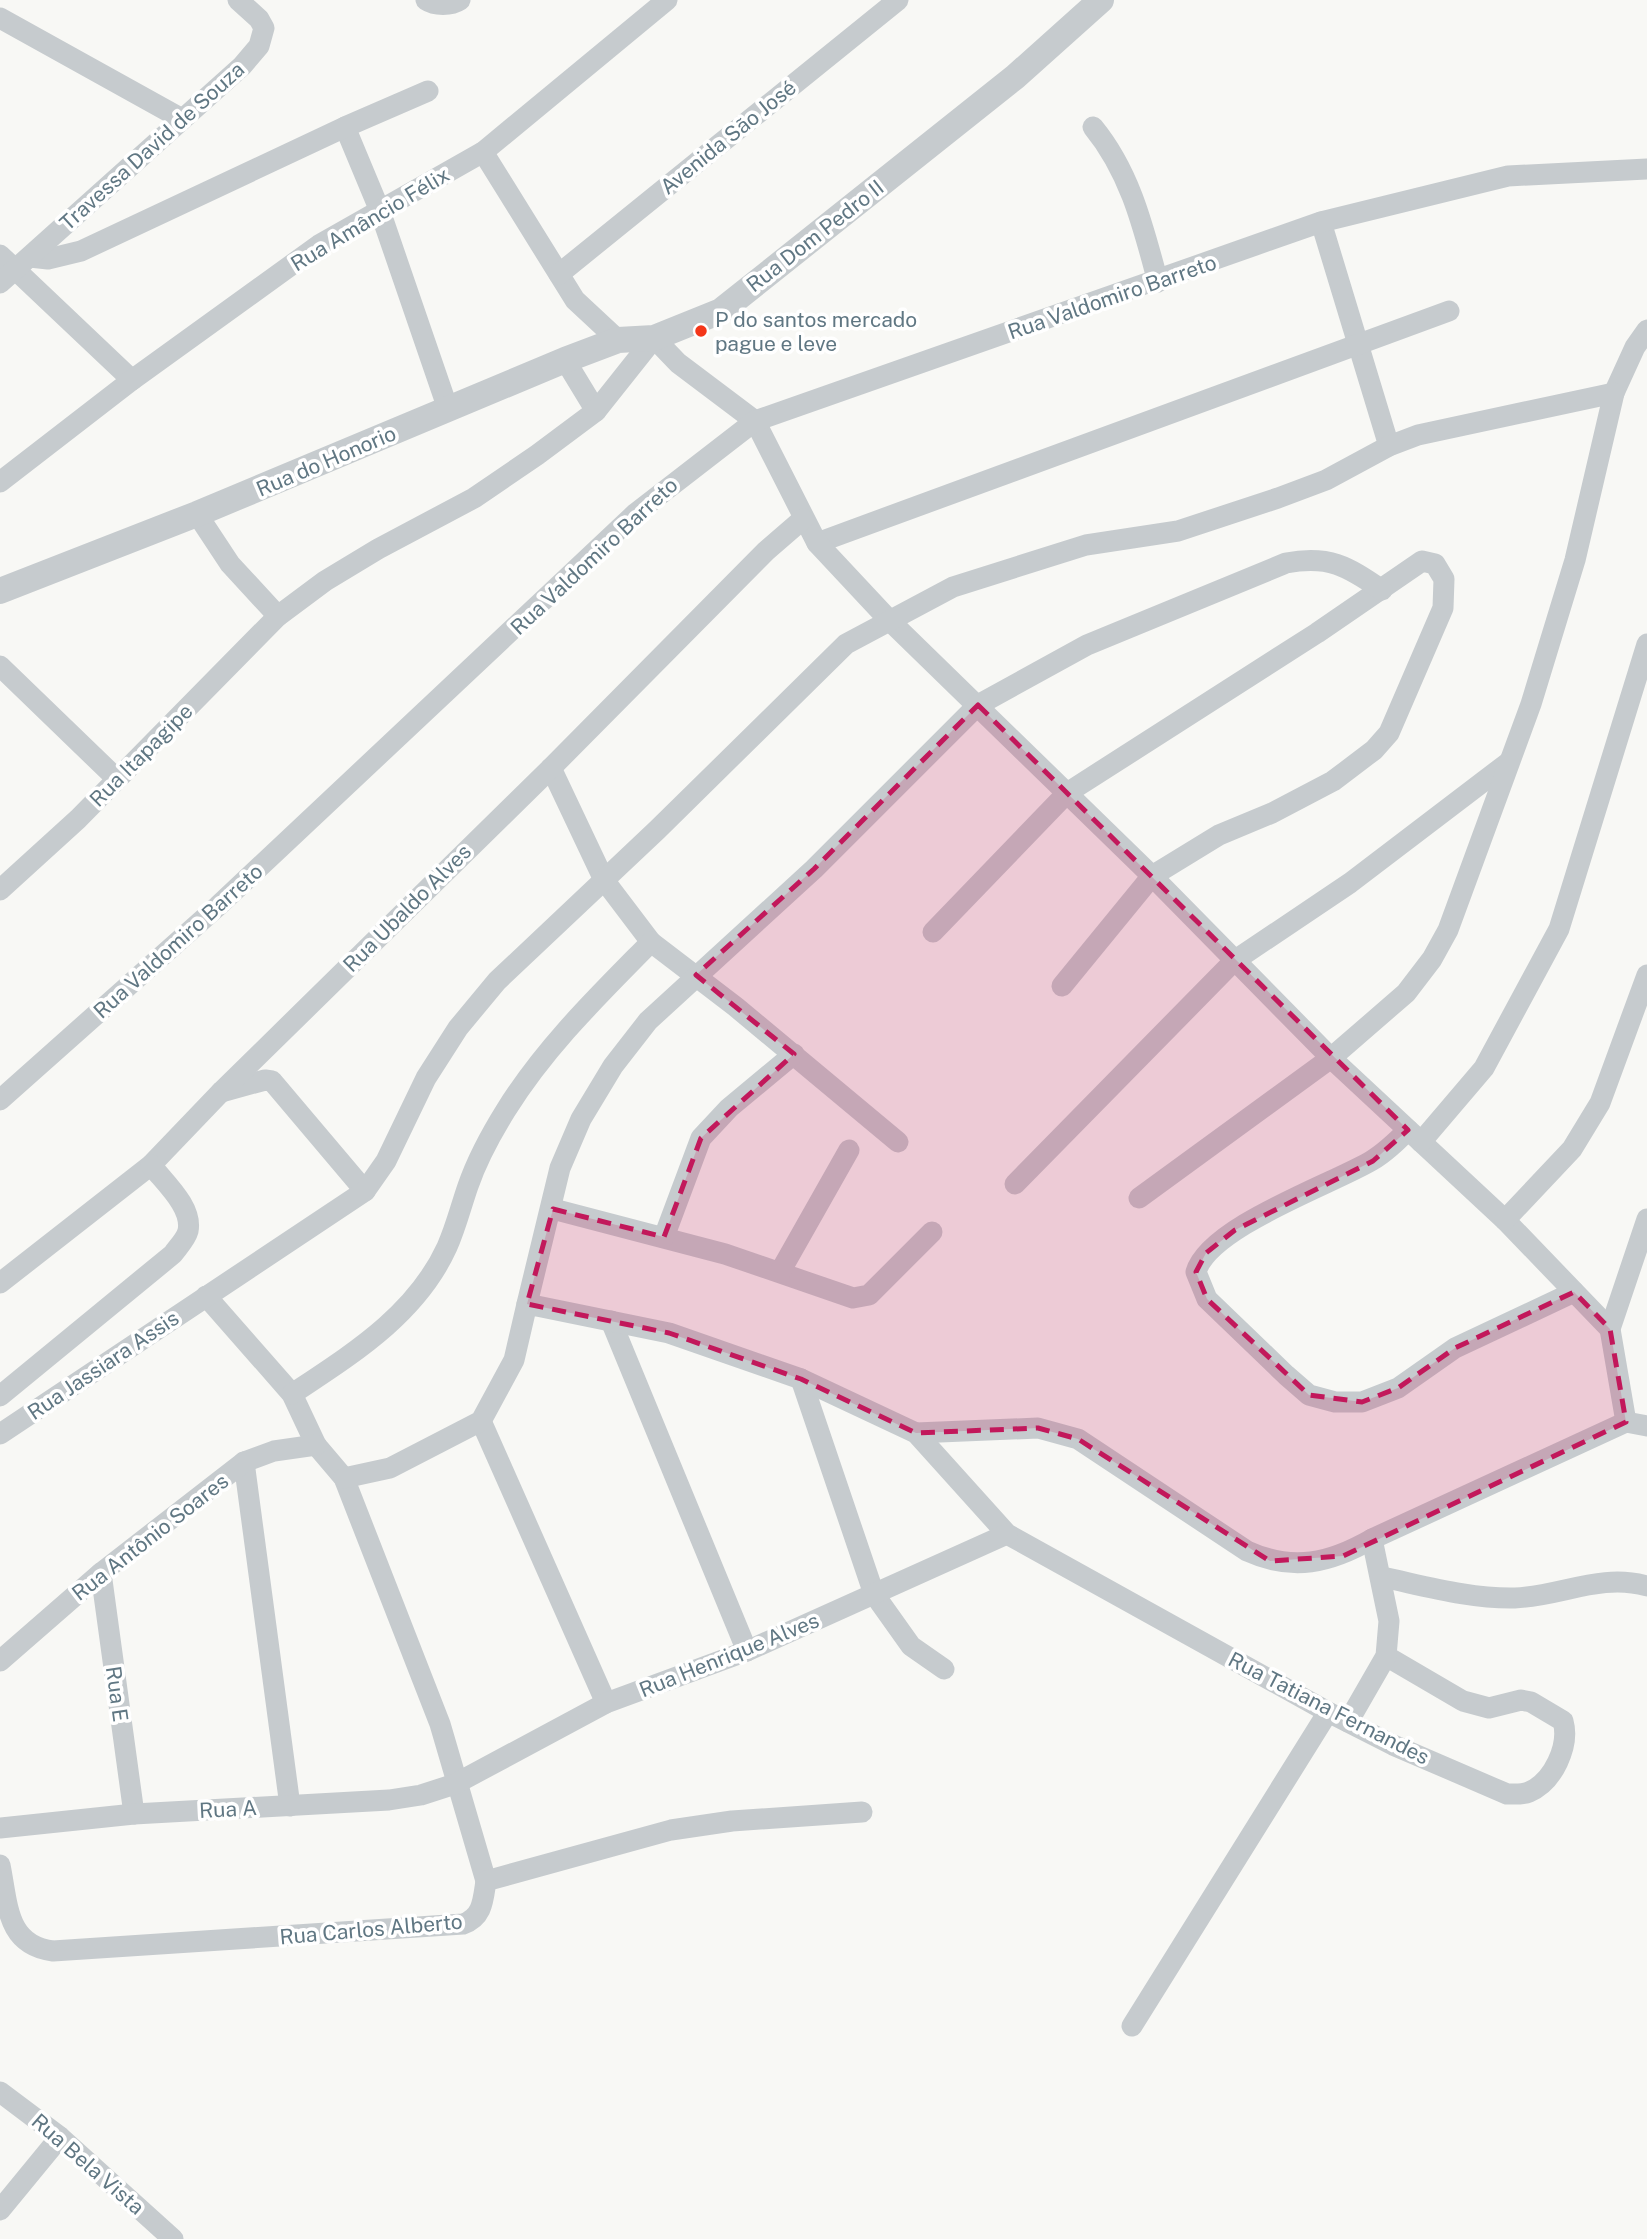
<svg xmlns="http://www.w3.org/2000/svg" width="1647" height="2239" font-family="'Public Sans',sans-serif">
  <rect width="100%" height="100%" fill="#f8f8f5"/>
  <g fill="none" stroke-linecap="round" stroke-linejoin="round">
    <g stroke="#c6cbce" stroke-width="21">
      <path d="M426,0C435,6 451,6 460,0"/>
      <path d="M0,18L182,119"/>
      <path d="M345,127L380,211L448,409"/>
      <path d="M1093,127C1130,172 1143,226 1158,282"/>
      <path d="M483,152L575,300L618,340"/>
      <path d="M1321,222L1389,446"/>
      <path d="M0,255L132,380"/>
      <path d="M30,257L48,259L81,251L345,127L428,91"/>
      <path d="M559,274L898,0"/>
      <path d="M0,283L242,66L259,46L264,28L259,19L238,0"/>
      <path d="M565,360L596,411"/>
      <path d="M1614,393L1635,347L1647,330"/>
      <path d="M0,482L132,380L319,245L483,152L667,0"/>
      <path d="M197,514L230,564L278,616"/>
      <path d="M817,543L1449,311"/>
      <path d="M0,666L117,779"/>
      <path d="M551,768L604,880L651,942L736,1007L898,1142"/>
      <path d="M0,890L78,819L278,616L325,581L378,549L474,498L537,455L596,411L654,338L678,363L755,421L817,543L889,620L1152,876L1331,1058L1505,1220L1610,1329L1626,1422"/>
      <path d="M933,932L1067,793L1317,633L1422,561L1435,564L1444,579L1443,608L1389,733L1374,750L1333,781L1272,813L1219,835L1152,876L1062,986"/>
      <path d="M221,1092L265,1080L272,1081L365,1191"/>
      <path d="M0,1100L218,906L636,513L755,421L1321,222L1508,176L1647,169"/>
      <path d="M1408,1130C1397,1141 1385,1153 1371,1161C1330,1185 1209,1227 1196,1272L1207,1299L1286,1375L1309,1395L1335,1402H1362L1398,1388L1455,1348L1574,1292"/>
      <path d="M1421,1142L1484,1068L1559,929L1647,644"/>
      <path d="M1015,1184L1234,961L1350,883L1509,762"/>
      <path d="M553,1209L725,1254L853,1298L869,1295L932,1232"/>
      <path d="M1505,1220L1572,1149L1600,1103L1647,975"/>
      <path d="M664,1237L701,1138L729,1108L794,1054"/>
      <path d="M780,1272L849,1150"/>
      <path d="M0,1283L151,1165L220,1093L551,768L766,551L803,519"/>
      <path d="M206,1296L292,1394L316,1445L344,1478L440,1724L486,1881"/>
      <path d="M527,1304L560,1168L581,1119L613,1066L648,1021L814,869L978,705L1087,645L1286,563C1329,555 1347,566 1382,590"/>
      <path d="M611,1321L747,1651"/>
      <path d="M1610,1329L1647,1219"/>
      <path d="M801,1379L874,1594L911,1646L944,1669"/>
      <path d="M292,1394C352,1354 416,1315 447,1247C456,1227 461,1206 468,1186C477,1160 491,1134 506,1110C546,1046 598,996 651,942"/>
      <path d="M0,1396L173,1254C178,1247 186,1239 188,1231C193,1207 164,1182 151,1165"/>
      <path d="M481,1421L606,1703"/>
      <path d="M916,1433L1038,1428L1078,1439L1247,1551C1293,1572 1330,1563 1372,1539L1626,1422L1647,1426"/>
      <path d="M0,1434L365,1191L386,1161L426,1078L458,1028L497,981L657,830L846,644L953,587L1086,545L1178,531L1278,498L1326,480L1389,446L1418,435L1614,393L1575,560L1531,704L1448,930L1432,959L1406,993L1331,1058L1139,1198"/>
      <path d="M244,1462L290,1806"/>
      <path d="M344,1478L390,1468L481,1421L514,1360L527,1304L669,1333L801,1379L916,1433L1007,1534L1328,1712L1393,1745L1507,1794C1514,1794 1522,1795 1529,1792C1553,1782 1570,1746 1563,1721L1531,1702L1521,1700L1489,1708L1463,1701L1386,1656"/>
      <path d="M101,1573L134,1814"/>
      <path d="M1382,1577C1425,1586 1471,1599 1515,1598C1561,1596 1601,1573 1647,1586"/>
      <path d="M0,1661L101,1573L244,1462L274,1451L316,1445"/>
      <path d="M1348,1722L1386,1656L1389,1621L1372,1539"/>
      <path d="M0,1828L134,1814L389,1800L421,1795L455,1784L606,1703L747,1651L1007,1534"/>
      <path d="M0,1865C8,1904 6,1945 53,1951L463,1924C483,1917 483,1900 486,1881L671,1830L732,1821L862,1812"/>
      <path d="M1132,2026L1328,1712"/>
      <path d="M0,2092L60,2137L173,2239"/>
      <path d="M0,2210L60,2137"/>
    </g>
    <path stroke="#c6cbce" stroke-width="26" d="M0,591L197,514L565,360L618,340L654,338L721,311L1015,77L1101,0"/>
  </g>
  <path fill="#c2185b" fill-opacity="0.2" stroke="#c2185b" stroke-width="5" stroke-dasharray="14 9" stroke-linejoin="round" d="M978,705L1408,1130L1373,1161L1235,1230L1206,1253L1196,1272L1207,1299L1309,1395L1362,1402L1398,1388L1455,1348L1574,1292L1610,1329L1626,1422L1343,1556L1270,1561L1078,1439L1038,1428L916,1433L801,1379L669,1333L527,1304L553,1209L664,1237L701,1138L794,1054L696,975L814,869Z"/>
  <circle fill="#f43619" stroke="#fff" stroke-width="2.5" cx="701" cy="331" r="7"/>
  <g text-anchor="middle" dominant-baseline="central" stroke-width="7" stroke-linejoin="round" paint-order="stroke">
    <g font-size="21" fill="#607783" stroke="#fff">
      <text transform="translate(728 137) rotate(-39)">Avenida São José</text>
      <text transform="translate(152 146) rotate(-42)">Travessa David de Souza</text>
      <text transform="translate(370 219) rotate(-31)">Rua Amâncio Félix</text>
      <text transform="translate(815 236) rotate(-38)">Rua Dom Pedro II</text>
      <text transform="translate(1112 297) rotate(-19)">Rua Valdomiro Barreto</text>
      <text transform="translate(326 461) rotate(-23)">Rua do Honorio</text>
      <text transform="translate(594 556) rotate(-43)">Rua Valdomiro Barreto</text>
      <text transform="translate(141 755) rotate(-45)">Rua Itapagipe</text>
      <text transform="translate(407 908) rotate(-45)">Rua Ubaldo Alves</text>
      <text transform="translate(178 941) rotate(-42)">Rua Valdomiro Barreto</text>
      <text transform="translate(103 1365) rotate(-34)">Rua Jassiara Assis</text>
      <text transform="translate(150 1537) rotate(-38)">Rua Antônio Soares</text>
      <text transform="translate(729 1655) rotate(-22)">Rua Henrique Alves</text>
      <text transform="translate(117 1694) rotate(82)">Rua E</text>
      <text transform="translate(1329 1708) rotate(27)">Rua Tatiana Fernandes</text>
      <text transform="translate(228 1809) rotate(-3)">Rua A</text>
      <text transform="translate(371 1929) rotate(-5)">Rua Carlos Alberto</text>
      <text transform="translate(88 2164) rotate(41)">Rua Bela Vista</text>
    </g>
    <g font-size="21" fill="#607783" stroke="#fff" text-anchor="start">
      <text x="715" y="319">P do santos mercado<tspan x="715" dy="24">pague e leve</tspan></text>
    </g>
  </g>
</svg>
